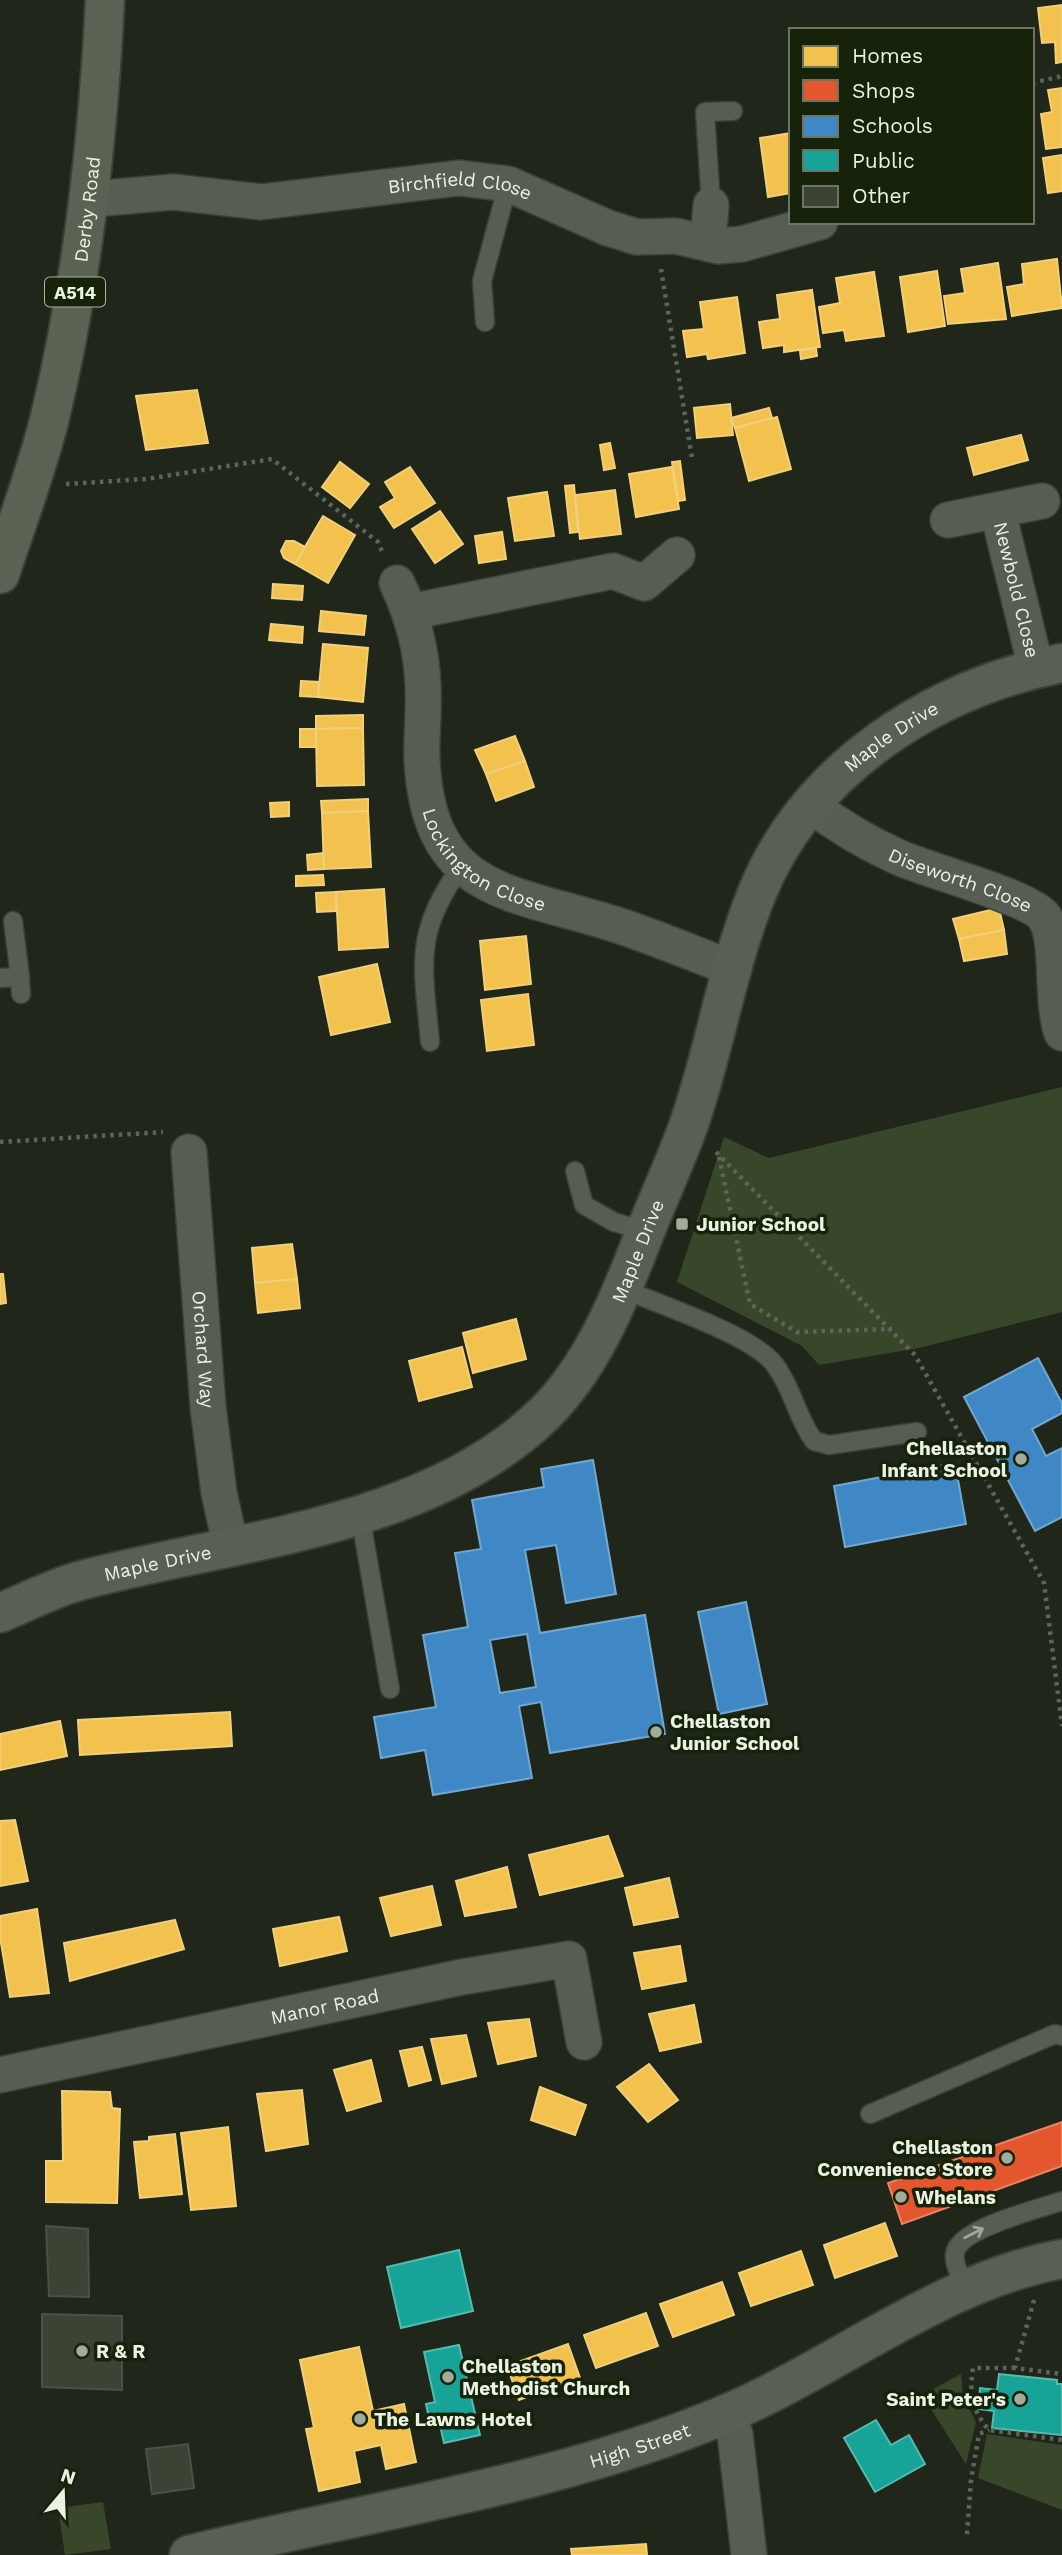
<svg xmlns="http://www.w3.org/2000/svg" width="1062" height="2555" font-family="'Work Sans',sans-serif">
  <rect width="100%" height="100%" fill="#20261a"/>
  <g fill="#38472a">
    <path d="M1062,1087V1312L919,1348L819,1365L802,1346L677,1282L724,1137L769,1158Z"/>
    <path d="M961,2374L963,2396L976,2422L966,2464L922,2395Z"/>
    <path d="M987,2434L1062,2445V2510L978,2478Z"/>
    <path d="M103,2502L111,2549L65,2555L58,2508Z"/>
  </g>
  <g fill="#f2c14e" stroke="#f0d07b" stroke-width="2">
    <path d="M1062,5V62L1056,63L1055,42L1042,43L1038,8Z"/>
    <path d="M1062,88V147L1046,149L1041,114L1052,112L1048,90Z"/>
    <path d="M791,133V193L768,197L760,138Z"/>
    <path d="M1062,155V191L1048,193L1043,158Z"/>
    <path d="M1057,259L1062,308L1012,316L1007,287L1024,284L1022,264Z"/>
    <path d="M998,263L1006,319L948,324L944,296L965,293L961,269Z"/>
    <path d="M937,271L945,326L908,332L900,277Z"/>
    <path d="M874,272L884,336L846,341L844,330L823,333L819,307L840,303L836,278Z"/>
    <path d="M812,290L820,347L784,352V345L763,348L759,322L780,319L777,295Z"/>
    <path d="M737,297L745,353L708,359L707,354L687,357L683,331L704,329L700,302Z"/>
    <path d="M816,348L817,356L801,359L800,351Z"/>
    <path d="M197,390L208,443L146,450L136,396Z"/>
    <path d="M730,404L733,435L697,438L694,408Z"/>
    <path d="M769,408L772,418L735,428L731,418Z"/>
    <path d="M777,417L791,469L749,481L735,428Z"/>
    <path d="M1021,435L1028,460L974,475L967,448Z"/>
    <path d="M610,443L615,468L604,470L600,445Z"/>
    <path d="M680,461L685,500L678,501L672,462Z"/>
    <path d="M340,462L369,484L350,508L322,487Z"/>
    <path d="M410,467L435,503L394,528L380,507L395,498L385,482Z"/>
    <path d="M672,467L679,509L636,517L629,474Z"/>
    <path d="M574,485L578,532L570,533L565,486Z"/>
    <path d="M615,490L621,534L580,539L575,495Z"/>
    <path d="M547,492L554,536L515,541L508,498Z"/>
    <path d="M440,511L463,544L435,563L412,529Z"/>
    <path d="M323,516L355,535L328,583L295,564Z"/>
    <path d="M502,532L506,559L479,563L475,536Z"/>
    <path d="M286,541H294L305,547L295,564L284,558L281,551Z"/>
    <path d="M273,584L303,586L302,600L272,598Z"/>
    <path d="M321,611L366,616L364,635L319,631Z"/>
    <path d="M271,624L303,627L302,643L269,640Z"/>
    <path d="M323,644L368,648L363,702L318,697Z"/>
    <path d="M301,681L319,682L318,697L300,696Z"/>
    <path d="M363,715V728L316,729V716Z"/>
    <path d="M363,728L364,785L317,786L316,729Z"/>
    <rect x="300" y="729" width="16" height="18"/>
    <path d="M515,736L525,761L486,774L475,750Z"/>
    <path d="M525,761L534,787L496,801L486,774Z"/>
    <path d="M368,799V811L322,813L321,801Z"/>
    <path d="M289,802V816L271,817L270,803Z"/>
    <path d="M368,811L371,867L324,869L322,813Z"/>
    <path d="M323,853L324,869L308,870L307,855Z"/>
    <path d="M323,875L324,885L296,886V876Z"/>
    <path d="M384,889L388,947L339,950L336,892Z"/>
    <path d="M336,892V911L317,912L316,893Z"/>
    <path d="M999,908L1004,930L959,939L953,919Z"/>
    <path d="M1004,930L1007,954L964,961L959,939Z"/>
    <path d="M526,936L531,984L485,990L480,941Z"/>
    <path d="M377,964L390,1022L331,1035L319,977Z"/>
    <path d="M528,994L534,1045L487,1051L481,1000Z"/>
    <path d="M292,1244L297,1279L255,1283L252,1248Z"/>
    <path d="M0,1274H3L6,1303L0,1304Z"/>
    <path d="M297,1279L300,1308L258,1313L255,1283Z"/>
    <path d="M516,1319L526,1359L473,1373L463,1333Z"/>
    <path d="M462,1347L472,1387L419,1401L409,1361Z"/>
    <path d="M230,1712L232,1746L80,1755L78,1720Z"/>
    <path d="M60,1721L67,1756L0,1770V1734Z"/>
    <path d="M15,1820L28,1881L0,1886V1821Z"/>
    <path d="M608,1836L623,1876L540,1895L529,1855Z"/>
    <path d="M507,1867L516,1907L465,1916L456,1881Z"/>
    <path d="M669,1878L678,1917L634,1925L625,1888Z"/>
    <path d="M432,1886L441,1925L391,1936L380,1898Z"/>
    <path d="M37,1909L49,1993L10,1997L0,1937V1916Z"/>
    <path d="M339,1917L347,1951L280,1966L273,1929Z"/>
    <path d="M175,1920L184,1949L70,1981L64,1943Z"/>
    <path d="M680,1946L686,1981L642,1989L634,1953Z"/>
    <path d="M694,2005L701,2042L660,2051L649,2014Z"/>
    <path d="M529,2019L536,2056L498,2064L488,2023Z"/>
    <path d="M466,2035L476,2076L442,2084L431,2039Z"/>
    <path d="M422,2047L431,2080L409,2086L400,2051Z"/>
    <path d="M371,2060L381,2101L347,2111L334,2070Z"/>
    <path d="M649,2064L678,2100L648,2122L617,2087Z"/>
    <path d="M540,2087L586,2105L575,2135L531,2120Z"/>
    <path d="M302,2090L308,2144L266,2151L257,2094Z"/>
    <path d="M62,2091L110,2092L112,2108L120,2109L117,2203L46,2202V2161H63Z"/>
    <path d="M228,2127L236,2206L191,2210L181,2133Z"/>
    <path d="M175,2134L182,2194L140,2198L134,2142L149,2141V2137Z"/>
    <path d="M885,2223L897,2256L835,2278L824,2245Z"/>
    <path d="M801,2251L813,2285L751,2306L739,2273Z"/>
    <path d="M722,2282L734,2315L673,2337L660,2304Z"/>
    <path d="M646,2313L658,2346L596,2368L584,2335Z"/>
    <path d="M568,2344L580,2378L519,2400L507,2366Z"/>
    <path d="M359,2347L373,2411L404,2404L416,2462L386,2469L381,2445L354,2451L360,2482L319,2491L306,2429L314,2428L300,2360Z"/>
    <path d="M646,2544L647,2555H572L571,2549Z"/>
  </g>
  <path fill="#e4572e" stroke="#e68664" stroke-width="2" d="M1062,2122V2166L902,2224L888,2183Z"/>
  <g fill="#3f88c5" stroke="#72a8ce" stroke-width="2" fill-rule="evenodd">
    <path d="M1038,1358L1062,1403V1413L1032,1429L1046,1456L1062,1448V1517L1035,1531L964,1397Z"/>
    <path d="M593,1460L616,1594L566,1603L556,1545L525,1550L540,1633L645,1615L665,1734L550,1753L541,1702L519,1706L532,1778L433,1795L425,1750L381,1758L374,1717L436,1707L423,1635L468,1627L455,1553L481,1549L472,1500L544,1487L541,1469ZM527,1634L536,1687L500,1693L490,1640Z"/>
    <path d="M955,1463L966,1524L845,1547L834,1486Z"/>
    <path d="M746,1602L767,1704L719,1714L698,1612Z"/>
  </g>
  <g fill="#17a398" stroke="#56bbae" stroke-width="2">
    <path d="M459,2250L473,2311L401,2328L387,2267Z"/>
    <path d="M459,2345L480,2435L444,2443L439,2421L430,2423L426,2404L435,2402L424,2352Z"/>
    <path d="M999,2374L1057,2380V2384H1062V2435L992,2428L994,2411L978,2409L980,2388L997,2390Z"/>
    <path d="M876,2420L891,2445L909,2435L925,2464L875,2492L844,2438Z"/>
  </g>
  <g fill="#3c4335" stroke="#4b5146" stroke-width="2">
    <path d="M46,2226L88,2229L89,2297L49,2296Z"/>
    <path d="M42,2314L122,2316V2390L42,2387Z"/>
    <path d="M188,2444L194,2488L152,2494L146,2449Z"/>
  </g>
  <g fill="none" stroke-linecap="round" stroke-linejoin="round">
    <g stroke="#3b4036" stroke-width="21">
      <g id="lane">
        <path d="M711,205L705,112L733,111"/>
        <path d="M485,322L482,281L508,184"/>
        <path d="M20,977L21,994"/>
        <path d="M0,978L20,977L13,921"/>
        <path d="M430,1042C423,965 413,933 461,867"/>
        <path d="M575,1171L584,1205L614,1222L645,1231"/>
        <path d="M623,1289C660,1305 753,1335 775,1365C793,1389 797,1418 814,1441L829,1445L917,1432"/>
        <path d="M360,1514L390,1689"/>
        <path d="M870,2114L1055,2034L1062,2036"/>
        <path d="M968,2289C962,2277 953,2266 955,2253C959,2228 1039,2209 1062,2201"/>
      </g>
    </g>
    <g stroke="#3b4036" stroke-width="38">
      <g id="street">
        <path id="s1" d="M89,195L105,198L173,192L261,202L459,178L508,184L608,228L637,237L676,236L718,246L742,244L820,222"/>
        <path d="M708,243L711,205"/>
        <path id="s2" d="M998,512L1036,668"/>
        <path d="M948,520L1042,501"/>
        <path id="s3" d="M397,583C417,625 425,665 423,712C423,728 421,744 422,760C429,894 509,891 614,924C655,937 694,954 734,969"/>
        <path d="M410,612L613,571L644,583L677,555"/>
        <path id="s4" d="M811,805C838,826 867,843 898,857C928,871 1031,897 1045,918C1060,942 1050,1000 1062,1033"/>
        <path id="s5" d="M189,1152L208,1407L219,1493L231,1547"/>
        <path id="s6" d="M0,2075L462,1977L569,1959L584,2042"/>
        <path d="M727,2414L735,2434L749,2555"/>
      </g>
    </g>
    <g stroke="#3b4036" stroke-width="42">
      <g id="secondary">
        <path id="s7" d="M0,1613C27,1602 51,1589 79,1581C232,1540 424,1529 543,1415C592,1367 618,1302 642,1240C657,1201 675,1163 689,1124C715,1049 727,967 757,893C808,768 934,688 1062,663"/>
        <path id="s8" d="M189,2555C366,2511 558,2485 726,2414C837,2367 943,2280 1062,2259"/>
      </g>
    </g>
    <g stroke="#3b4036" stroke-width="42">
      <g id="primary">
        <path id="s9" d="M0,574C17,522 37,470 50,417C83,280 98,140 105,0"/>
      </g>
    </g>
    <g stroke="#5f645b" stroke-width="4.5" stroke-dasharray="3.5 5" stroke-linecap="butt">
      <path d="M1032,83L1062,76"/>
      <path d="M661,269L692,458"/>
      <path d="M66,484L146,479L272,459L378,542L383,554"/>
      <path d="M0,1142L163,1132"/>
      <path d="M716,1152L915,1355L1044,1583L1062,1726"/>
      <path d="M719,1157L750,1304L797,1332L892,1329"/>
      <path d="M1034,2300L1015,2368L1062,2374"/>
      <path d="M1015,2368H973C969,2394 972,2410 989,2430L1062,2440"/>
      <path d="M967,2534L971,2480L979,2434L989,2430"/>
    </g>
    <use href="#lane" stroke="#575d52" stroke-width="18"/>
    <use href="#street" stroke="#575d52" stroke-width="35"/>
    <use href="#secondary" stroke="#595f53" stroke-width="38"/>
    <use href="#primary" stroke="#5b6254" stroke-width="38"/>
  </g>
  <defs><path id="oneway-shaft" d="M-6 0H5M1.5-3L5.5 0L1.5 3" fill="none" stroke-width="1.6" stroke-linecap="round" stroke-linejoin="round" transform="scale(1.75)"/></defs>
  <use stroke="#a0a89a" href="#oneway-shaft" transform="translate(974 2233) rotate(-27)"/>
  <g fill="#a3ab9d" stroke="#17220a" stroke-width="2.5">
    <rect x="675" y="1217" width="14" height="14" rx="3.5"/>
    <circle cx="1021" cy="1459" r="7"/>
    <circle cx="656" cy="1732" r="7"/>
    <circle cx="1007" cy="2158" r="7"/>
    <circle cx="901" cy="2197" r="7"/>
    <circle cx="82" cy="2351" r="7"/>
    <circle cx="448" cy="2377" r="7"/>
    <circle cx="1020" cy="2399" r="7"/>
    <circle cx="360" cy="2419" r="7"/>
  </g>
  <g text-anchor="middle" dominant-baseline="central" stroke-width="7" stroke-linejoin="round" paint-order="stroke">
    <rect fill="#17220a" stroke="#abb4a2" stroke-width="2" x="45" y="277.5" width="60" height="29" rx="5"/>
    <g font-size="18" font-weight="bold" fill="#eaf2e3">
      <text x="75" y="292">A514</text>
    </g>
    <g font-size="19" fill="#eaf2e3" stroke="#17220a">
      <text stroke="none"><textPath href="#s1" startOffset="374">Birchfield Close</textPath></text>
      <text stroke="none"><textPath href="#s9" startOffset="376">Derby Road</textPath></text>
      <text stroke="none"><textPath href="#s2" startOffset="80">Newbold Close</textPath></text>
      <text stroke="none"><textPath href="#s7" startOffset="1363">Maple Drive</textPath></text>
      <text stroke="none"><textPath href="#s3" startOffset="310">Lockington Close</textPath></text>
      <text stroke="none"><textPath href="#s4" startOffset="168">Diseworth Close</textPath></text>
      <text stroke="none"><textPath href="#s7" startOffset="775">Maple Drive</textPath></text>
      <text stroke="none"><textPath href="#s5" startOffset="198">Orchard Way</textPath></text>
      <text stroke="none"><textPath href="#s7" startOffset="166">Maple Drive</textPath></text>
      <text stroke="none"><textPath href="#s6" startOffset="332">Manor Road</textPath></text>
      <text stroke="none"><textPath href="#s8" startOffset="464">High Street</textPath></text>
    </g>
    <g font-size="19" font-weight="bold" fill="#eaf2e3" stroke="#17220a" text-anchor="start">
      <text x="696" y="1224">Junior School</text>
      <text x="1007" y="1448" text-anchor="end">Chellaston<tspan x="1007" dy="22">Infant School</tspan></text>
      <text x="670" y="1721">Chellaston<tspan x="670" dy="22">Junior School</tspan></text>
      <text x="993" y="2147" text-anchor="end">Chellaston<tspan x="993" dy="22">Convenience Store</tspan></text>
      <text x="915" y="2197">Whelans</text>
      <text x="96" y="2351">R &amp; R</text>
      <text x="462" y="2366">Chellaston<tspan x="462" dy="22">Methodist Church</tspan></text>
      <text x="1006" y="2399" text-anchor="end">Saint Peter's</text>
      <text x="374" y="2419">The Lawns Hotel</text>
    </g>
  </g>
  <rect x="789" y="28" width="245" height="196" fill="#17220a" stroke="#6b7561" stroke-width="2"/>
  <rect x="803" y="46" width="35" height="21" fill="#f2c14e" stroke="#6b7561" stroke-width="2"/>
  <text x="852" y="63" font-size="21" fill="#eaf2e3">Homes</text>
  <rect x="803" y="80" width="35" height="21" fill="#e4572e" stroke="#6b7561" stroke-width="2"/>
  <text x="852" y="98" font-size="21" fill="#eaf2e3">Shops</text>
  <rect x="803" y="116" width="35" height="21" fill="#3f88c5" stroke="#6b7561" stroke-width="2"/>
  <text x="852" y="133" font-size="21" fill="#eaf2e3">Schools</text>
  <rect x="803" y="150" width="35" height="21" fill="#17a398" stroke="#6b7561" stroke-width="2"/>
  <text x="852" y="168" font-size="21" fill="#eaf2e3">Public</text>
  <rect x="803" y="186" width="35" height="21" fill="#3c4335" stroke="#6b7561" stroke-width="2"/>
  <text x="852" y="203" font-size="21" fill="#eaf2e3">Other</text>
  <g transform="translate(63 2492) rotate(19)" stroke="#17220a" stroke-width="5" paint-order="stroke">
  <path d="M0-5L12 26L0 18L-12 26Z" fill="#eaf2e3"/>
  <text y="-10" font-size="19" font-weight="bold" text-anchor="middle" fill="#eaf2e3">N</text>
  </g>
</svg>
